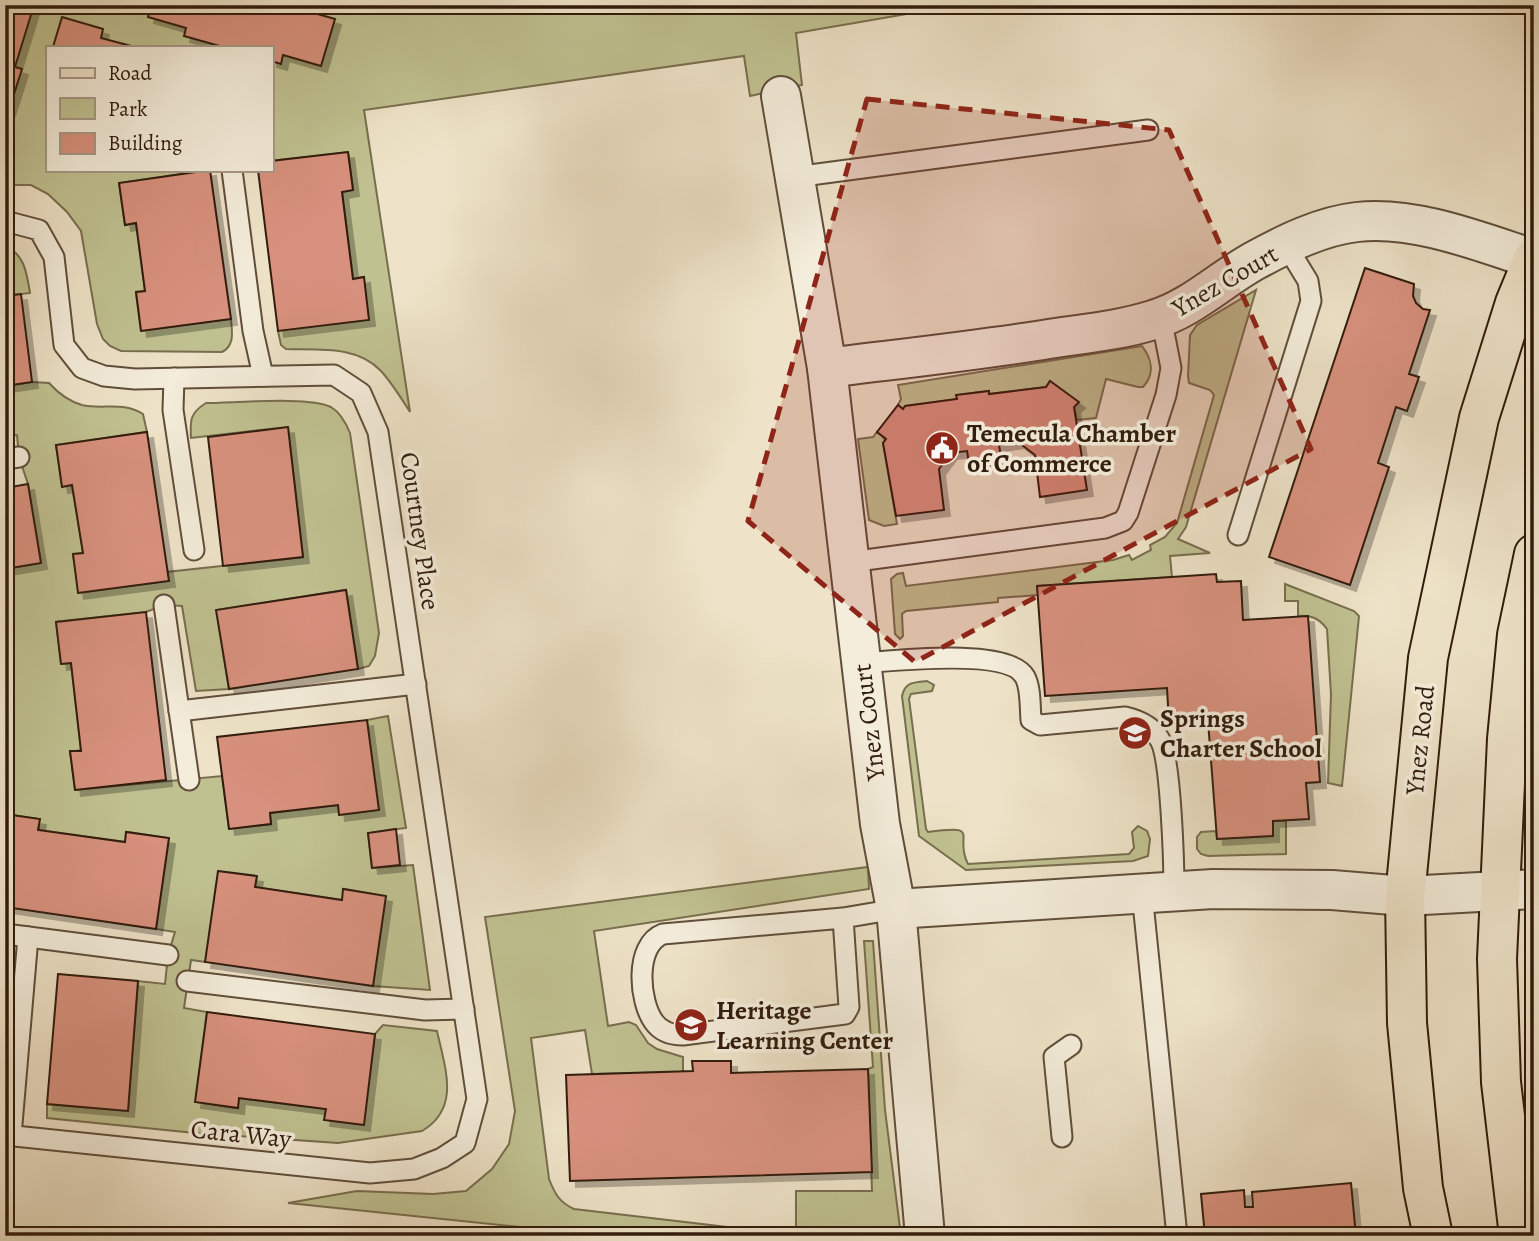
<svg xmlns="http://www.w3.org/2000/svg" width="1539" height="1241" font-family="Alegreya,serif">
  <defs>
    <filter id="shadow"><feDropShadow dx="6" dy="6" stdDeviation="0" flood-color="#0004"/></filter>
  </defs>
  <rect width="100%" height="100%" fill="#eee3c8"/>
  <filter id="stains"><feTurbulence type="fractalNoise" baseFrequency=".00286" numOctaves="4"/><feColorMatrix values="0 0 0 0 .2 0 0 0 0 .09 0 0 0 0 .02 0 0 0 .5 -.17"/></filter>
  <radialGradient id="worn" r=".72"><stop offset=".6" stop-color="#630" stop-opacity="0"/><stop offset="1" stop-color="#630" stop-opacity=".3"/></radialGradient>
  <g fill="#c0c191" stroke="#786e4e" stroke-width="2">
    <path d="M5,5H959L796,33L802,85L750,96L744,56L364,110L410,412C401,398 392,383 381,371C357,345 318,350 286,349L281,345L278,331L363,277L353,279L342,192L353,190L348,152L271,161V47H47V170H210L119,183L125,225L136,223L145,291L136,293L141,331L231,319C232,331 235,346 222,352L121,351L110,346L103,339L97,324L81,231L67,212L48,194L31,185H5Z"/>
    <path d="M5,246C25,254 27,275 30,293L5,296Z"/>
    <path d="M1256,290L1186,527L1178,539L1210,553L1170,556L1172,577L1037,586L1038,595L998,598V602L906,611L902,614L903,636L900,639L895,634L891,579L897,574L903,573L906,586L1113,560L1129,555L1132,560L1151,550L1150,545L1165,537L1177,523L1214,395L1210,390L1189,383L1188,376L1190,335L1197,325Z"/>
    <path d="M1142,346C1152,359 1155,374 1143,387H1138L1106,379L1096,418L1077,420L1074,407L1078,402L1050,381L1046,387L989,394L988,391L957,395V399L906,406L903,409L898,405L901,399L898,385Z"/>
    <path d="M32,382L49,383C58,393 68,401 82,405C103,410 123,401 143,414L147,432L56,445L62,486L72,485L83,553L73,555L79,593L168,581L167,572L303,557L288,427L191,438C190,420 190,413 206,403C233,403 310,396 331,407C341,413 346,423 350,433L379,633L375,656L369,666L358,669L346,590L217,610L229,689L196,691L182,606L164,605L146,612L56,622L61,664L71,663L81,750L70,752L75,790L222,776L229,829L271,824L270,813L338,805L340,815L378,810L367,720L388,716L406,828L368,833L372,868L413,865L430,990L373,986L385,896L344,889L342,900L255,887L256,877L205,962L191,960L184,1008L207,1012L196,1102L237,1108L239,1098L326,1109L325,1120L363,1125L375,1034L383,1025L437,1031C445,1068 461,1108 422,1131L338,1143L195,1133L47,1118V1104L128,1111L138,981L165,984L168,955L175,932L156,929L168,838L127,832L125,842L39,830V819L5,814V569L41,563L28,484L19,457L17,435L5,436V386Z"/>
    <path d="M877,432L886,439L883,443L897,524L884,526L869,520L858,439L873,437Z"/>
    <path d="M1285,584L1354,611L1359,616L1342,786L1328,783L1331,694L1327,629C1319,618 1311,615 1298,616V601H1285Z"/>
    <path d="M927,681L934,685L932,691L911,694L909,699L926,829L928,832C984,824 953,836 968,864L1129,854L1134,848L1132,832L1138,826L1147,831L1150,839L1148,856L1133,861L966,870L919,836L902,696C905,682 914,682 927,681Z"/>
    <path d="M1273,821H1286V854L1208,856L1201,854L1197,849V837L1201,832L1216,831L1217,839L1273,836Z"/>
    <path d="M868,867L869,889L594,931L608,1026L629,1022L636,1025L648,1043L657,1049L683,1057V1072L592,1074L585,1030L531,1038L549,1179C555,1194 559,1202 574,1209L796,1235V1191H872L868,1069L873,1067L864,941H873L885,1110L901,1236H607L288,1203L357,1191L433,1194L466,1191L492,1169L509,1144L515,1111L485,917Z"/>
  </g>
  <g fill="#d8917e" stroke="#301c0c" stroke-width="2" filter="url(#shadow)">
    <path d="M5,5H34L15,67L22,69L9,110L5,109Z"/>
    <path d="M151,5H261L291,14L293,7L335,19L321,66L283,55L281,64L271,61V47H223L184,36L186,28L148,17Z"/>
    <path d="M62,17L103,29L101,38L135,47H53Z"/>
    <path d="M348,152L353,190L342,192L353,279L364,277L369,320L278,331L258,170H271V161Z"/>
    <path d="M210,170L231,319L141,331L136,292L145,291L136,223L125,225L119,183Z"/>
    <path d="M1365,268L1414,284L1413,296L1416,303L1423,309L1430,310L1409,374L1419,377L1407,411L1396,407L1378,463L1389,467L1350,585L1269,557Z"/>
    <path d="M21,294L32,382L5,386V296Z"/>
    <path d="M1050,381L1079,402L1074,407L1087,490L1040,497L1035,455L1018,442L999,445L1001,457L969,463L967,451L951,453L939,469L944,510L896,516L883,443L886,439L877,432L898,405L903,409L905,406L957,399L956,395L989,391V394L1046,387Z"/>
    <path d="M288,427L303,557L223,566L208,437Z"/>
    <path d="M147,432L169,581L78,593L73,554L83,553L72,485L62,487L56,445Z"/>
    <path d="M28,484L41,563L5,569V488Z"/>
    <path d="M1216,574L1217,582L1241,581L1243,620L1308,616L1320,782L1306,783L1309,819L1273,821V836L1217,839L1208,721L1169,723L1167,688L1045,696L1037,586Z"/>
    <path d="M346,590L358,669L229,689L216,610Z"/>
    <path d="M146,612L166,780L75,790L70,751H81L71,663L61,664L56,622Z"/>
    <path d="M367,720L379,810L339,815L338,805L270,813L271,824L229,829L217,737Z"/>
    <path d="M5,814L40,819L38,830L125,842L126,832L169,838L156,929L5,907Z"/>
    <path d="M396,829L400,865L372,868L368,833Z"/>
    <path d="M218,871L257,876L255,887L342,900L343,889L386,896L373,986L205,962Z"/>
    <path d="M58,974L138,981L128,1111L47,1104Z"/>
    <path d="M207,1012L375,1034L364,1125L324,1120L326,1109L239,1098L238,1108L195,1102Z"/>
    <path d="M692,1061H731V1073L868,1069L872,1172L570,1181L566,1075L693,1071Z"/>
    <path d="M1351,1183L1356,1236H1205L1201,1194L1244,1190L1245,1207H1253L1252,1192Z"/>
  </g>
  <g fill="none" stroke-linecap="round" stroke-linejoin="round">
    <g stroke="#604e3b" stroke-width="23">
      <g id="lane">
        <path d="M232,170L253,331L263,376"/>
        <path d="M795,177L1148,130"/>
        <path d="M5,221L39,230L54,257L64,345L82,368L104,376L135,379L334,375L361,393L378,432L477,1099L465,1143L442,1158L414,1169L370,1173L5,1135"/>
        <path d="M174,378L173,410L194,550"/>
        <path d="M5,459L19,457"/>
        <path d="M1238,535L1311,301L1308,281L1286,245"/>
        <path d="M850,562L1105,528L1123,521L1128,513L1166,395L1171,368L1161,317"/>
        <path d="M164,605L189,780"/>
        <path d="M862,663C893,661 1009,647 1025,677C1031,688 1030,708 1031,720L1040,725L1125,717C1138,720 1153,727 1160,740C1171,759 1174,864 1174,892"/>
        <path d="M179,711L416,684"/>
        <path d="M1142,893L1177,1236"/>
        <path d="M843,918L849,1007L845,1014L683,1035C671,1035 661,1032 654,1022C639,1002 634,945 663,934L843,918L896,909"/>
        <path d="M5,934L168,955"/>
        <path d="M187,981L425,1010L464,1009"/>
        <path d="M11,1136L28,937"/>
        <path d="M1062,1137L1054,1057L1071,1045"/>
      </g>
    </g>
    <g stroke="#604e3b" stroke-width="42">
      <g id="street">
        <path d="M781,96L827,368L880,824L896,909L925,1236"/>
        <path d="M827,368C899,359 972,351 1043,340C1080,334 1118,331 1153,320C1191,309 1220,280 1254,261C1285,244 1321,226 1357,222C1413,215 1481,242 1533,259"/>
        <path d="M896,909L1213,889L1332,890L1405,896L1534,889"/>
      </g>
    </g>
    <g stroke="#301c0c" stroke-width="42">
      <g id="primary">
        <path d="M1433,1236L1423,1188L1407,1023L1405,896L1428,658L1479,418L1515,303L1534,257"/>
        <path d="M1519,1236L1501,1082L1497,959L1507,739L1517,635L1534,554"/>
      </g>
    </g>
    <use href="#lane" stroke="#f4eddb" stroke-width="19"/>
    <use href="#street" stroke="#f4eddb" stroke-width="38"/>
    <use href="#primary" stroke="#eee3c8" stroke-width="38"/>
  </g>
  <path fill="#8f2418" fill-opacity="0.2" stroke="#8f2418" stroke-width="5" stroke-dasharray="14 9" stroke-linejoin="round" d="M867,99L1169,130L1311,449L915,662L748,521Z"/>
  <defs>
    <g id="civic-disc" transform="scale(1.75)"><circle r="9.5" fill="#8f2418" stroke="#f4eddb"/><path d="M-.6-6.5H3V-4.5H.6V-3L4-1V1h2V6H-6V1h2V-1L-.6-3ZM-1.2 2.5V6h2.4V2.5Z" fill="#fff"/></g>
    <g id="school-disc" transform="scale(1.75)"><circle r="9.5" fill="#8f2418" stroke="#f4eddb"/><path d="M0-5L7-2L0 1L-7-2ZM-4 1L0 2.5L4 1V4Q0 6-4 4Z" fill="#fff"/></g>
  </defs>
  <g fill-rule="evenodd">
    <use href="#civic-disc" x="942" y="448"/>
    <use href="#school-disc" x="1135" y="733"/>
    <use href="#school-disc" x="691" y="1025"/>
  </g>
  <g text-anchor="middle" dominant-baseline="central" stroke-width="7" stroke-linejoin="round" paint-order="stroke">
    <g font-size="26" fill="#301c0c" stroke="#f4eddb">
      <text transform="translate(1225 281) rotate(-30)">Ynez Court</text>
      <text transform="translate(420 531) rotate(82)">Courtney Place</text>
      <text transform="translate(869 722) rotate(-97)">Ynez Court</text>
      <text transform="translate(1420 740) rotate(-84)">Ynez Road</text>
      <text transform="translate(241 1134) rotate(6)">Cara Way</text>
    </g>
    <g font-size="26" font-weight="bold" fill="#301c0c" stroke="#f4eddb" text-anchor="start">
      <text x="967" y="433">Temecula Chamber<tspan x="967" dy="30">of Commerce</tspan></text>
      <text x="1160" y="718">Springs<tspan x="1160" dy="30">Charter School</tspan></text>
      <text x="716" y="1010">Heritage<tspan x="716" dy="30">Learning Center</tspan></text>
    </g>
  </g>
  <rect width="1539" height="1241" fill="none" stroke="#eee3c8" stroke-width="28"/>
  <rect x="7" y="7" width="1525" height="1227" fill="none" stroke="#301c0c" stroke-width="3.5"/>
  <rect x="14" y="14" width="1511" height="1213" fill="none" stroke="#301c0c" stroke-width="2"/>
  <rect x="46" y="46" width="228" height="126" fill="#f4eddb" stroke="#a69988" stroke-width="2"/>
  <rect x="60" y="68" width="35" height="10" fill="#eee3c8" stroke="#a69988" stroke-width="2"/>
  <text x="108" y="80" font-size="21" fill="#301c0c">Road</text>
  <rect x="60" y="98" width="35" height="21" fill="#c0c191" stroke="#a69988" stroke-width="2"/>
  <text x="108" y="116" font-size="21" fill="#301c0c">Park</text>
  <rect x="60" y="133" width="35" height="21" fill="#d8917e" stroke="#a69988" stroke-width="2"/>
  <text x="108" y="150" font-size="21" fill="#301c0c">Building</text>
  <rect width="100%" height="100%" filter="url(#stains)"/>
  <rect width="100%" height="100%" fill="url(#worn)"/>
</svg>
